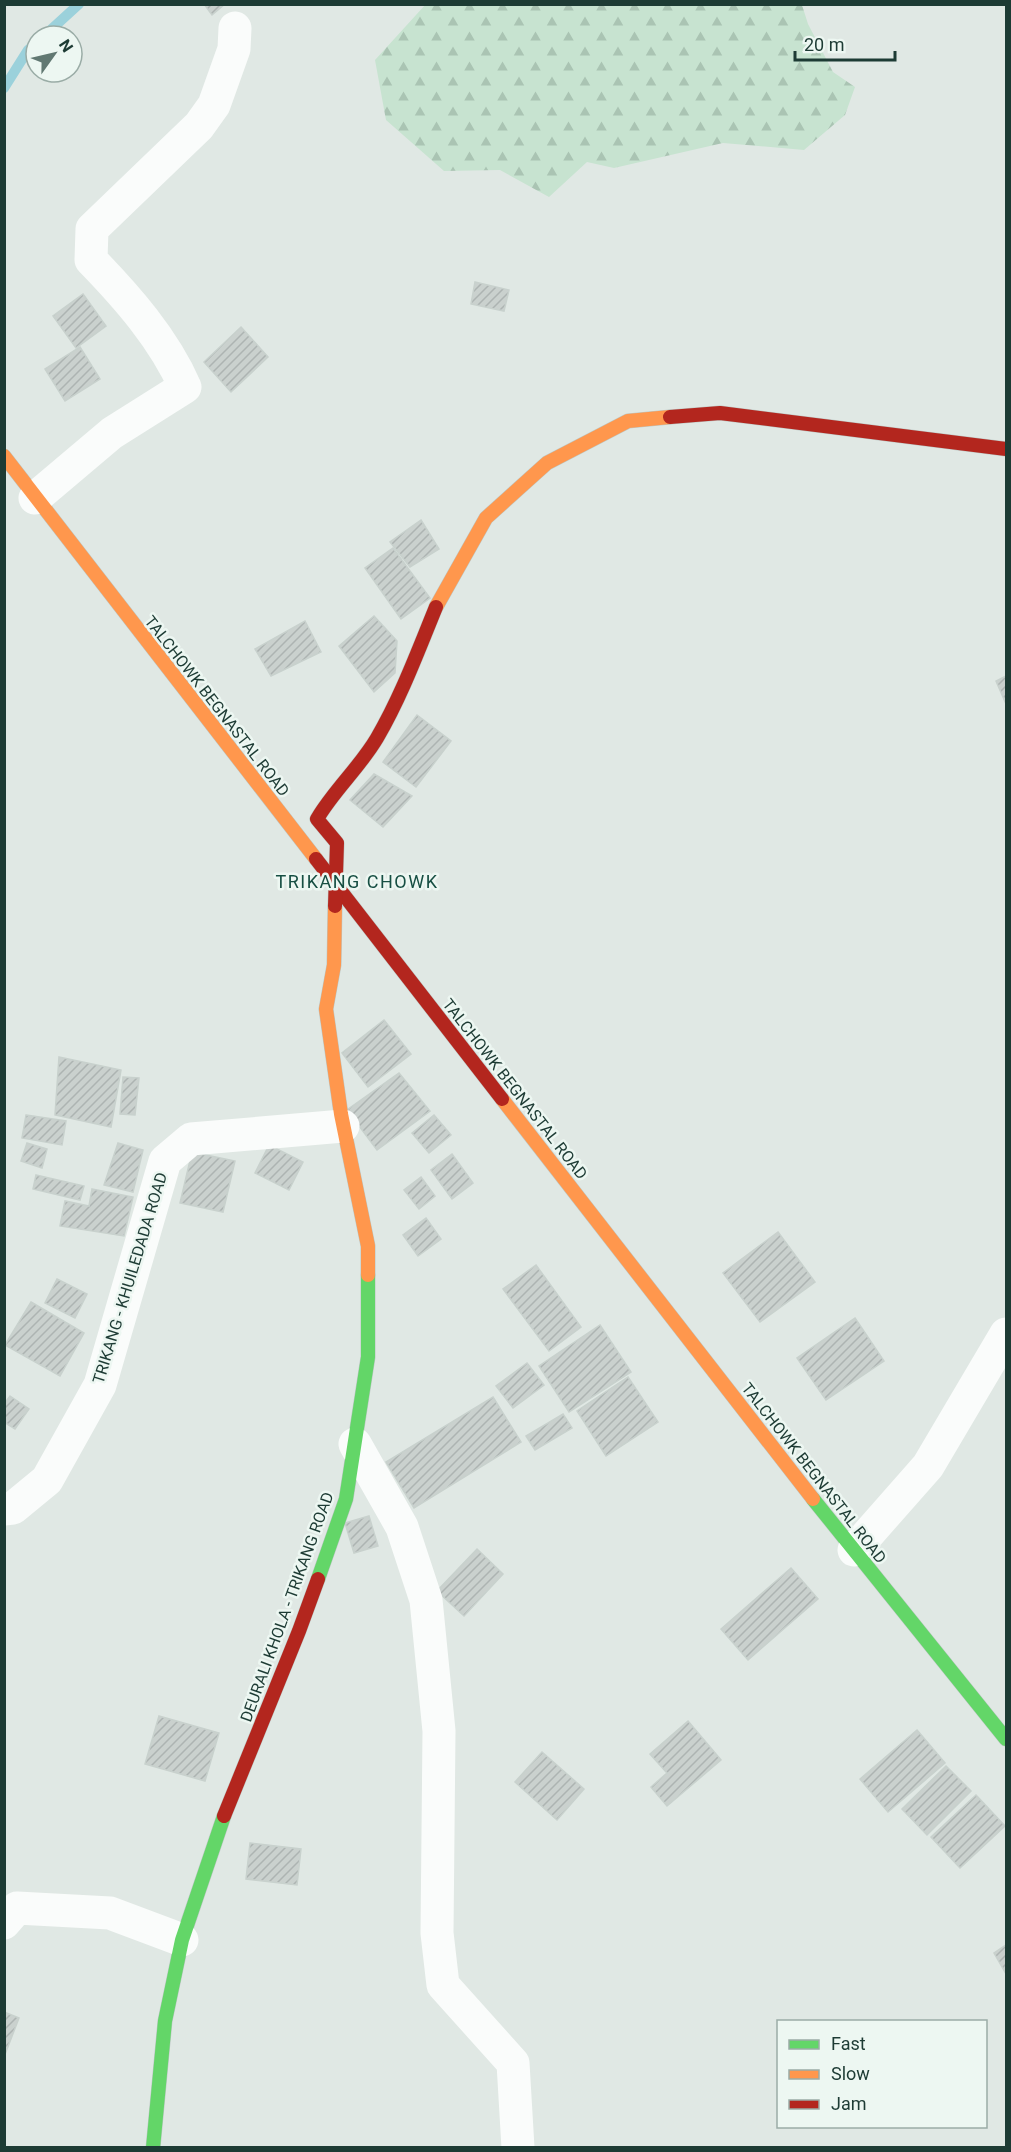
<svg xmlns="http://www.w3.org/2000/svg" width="1011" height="2152" font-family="Roboto,sans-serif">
  <defs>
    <pattern id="forest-firs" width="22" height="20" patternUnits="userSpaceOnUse" patternTransform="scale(1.5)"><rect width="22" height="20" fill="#c7e3d0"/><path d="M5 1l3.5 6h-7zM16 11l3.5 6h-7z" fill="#aac4b3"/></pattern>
    <pattern id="building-hatch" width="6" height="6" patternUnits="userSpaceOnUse" patternTransform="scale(1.5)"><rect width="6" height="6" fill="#cad1ce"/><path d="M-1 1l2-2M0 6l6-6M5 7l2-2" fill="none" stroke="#adb4b2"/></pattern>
  </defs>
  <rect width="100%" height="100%" fill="#e0e8e4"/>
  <path fill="url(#forest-firs)" d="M426,4L802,5L808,24L833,72L855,87L845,115L804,150L723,143L614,168L587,162L549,197L500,170L444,171L386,120L375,60Z"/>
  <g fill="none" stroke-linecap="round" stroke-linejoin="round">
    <g stroke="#9bd1db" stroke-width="10">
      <path d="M44,36L79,4"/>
      <path d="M4,88L28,50L36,43"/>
    </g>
  </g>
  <g fill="url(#building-hatch)" stroke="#c8d1cd" stroke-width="1.5">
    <path d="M204,4H225L212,15Z"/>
    <path d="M475,282L509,290L504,311L471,304Z"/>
    <path d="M83,294L106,326L76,348L53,316Z"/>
    <path d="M241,327L268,357L231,392L204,362Z"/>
    <path d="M80,347L100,379L65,401L45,369Z"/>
    <path d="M421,520L439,549L410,567L390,542Z"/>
    <path d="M393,548L430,598L401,619L365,568Z"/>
    <path d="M374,616L397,641L395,673L374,692L339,646Z"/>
    <path d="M305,621L321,652L271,676L255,649Z"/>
    <path d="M1006,676V704L996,681Z"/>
    <path d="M417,715L451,741L416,787L383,762Z"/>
    <path d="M374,774L412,796L383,827L350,800Z"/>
    <path d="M384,1020L411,1054L368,1087L342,1053Z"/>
    <path d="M59,1057L121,1070L111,1127L55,1115Z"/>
    <path d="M399,1073L430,1111L377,1150L347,1110Z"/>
    <path d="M123,1077L139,1078L135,1115L120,1114Z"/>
    <path d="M26,1115L66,1121L62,1145L22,1138Z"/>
    <path d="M434,1115L451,1135L429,1153L412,1133Z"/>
    <path d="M27,1143L47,1149L42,1168L21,1161Z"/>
    <path d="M118,1143L143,1150L133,1192L104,1185Z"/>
    <path d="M269,1145L303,1162L289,1190L255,1173Z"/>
    <path d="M192,1152L235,1161L223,1212L180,1203Z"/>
    <path d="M452,1154L473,1183L452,1199L431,1170Z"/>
    <path d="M36,1175L84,1186L80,1200L33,1189Z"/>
    <path d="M421,1177L435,1196L419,1209L404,1190Z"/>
    <path d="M92,1189L133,1197L124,1236L60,1226L65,1201L89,1206Z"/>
    <path d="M426,1218L441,1239L418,1256L403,1235Z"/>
    <path d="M778,1232L815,1282L760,1322L723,1273Z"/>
    <path d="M536,1265L581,1327L549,1351L503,1289Z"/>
    <path d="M57,1279L87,1294L75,1318L45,1303Z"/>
    <path d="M31,1302L84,1333L60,1376L5,1345Z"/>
    <path d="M855,1318L884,1361L826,1400L797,1358Z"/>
    <path d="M600,1325L631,1372L569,1412L539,1366Z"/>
    <path d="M527,1363L544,1385L513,1408L496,1386Z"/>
    <path d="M628,1377L658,1422L606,1456L577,1411Z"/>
    <path d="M10,1396L29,1409L15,1429L4,1422V1404Z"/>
    <path d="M493,1397L521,1442L414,1508L386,1462Z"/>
    <path d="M563,1414L572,1428L535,1450L526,1436Z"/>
    <path d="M369,1516L378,1546L354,1553L345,1523Z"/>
    <path d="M477,1549L503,1574L464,1616L437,1591Z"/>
    <path d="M791,1568L818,1599L748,1660L721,1629Z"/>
    <path d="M159,1716L219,1733L205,1781L145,1764Z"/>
    <path d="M688,1721L721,1760L667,1806L651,1787L667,1773L650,1754Z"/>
    <path d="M917,1730L945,1763L888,1812L860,1779Z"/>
    <path d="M542,1752L584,1789L557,1820L515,1782Z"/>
    <path d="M946,1766L971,1791L927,1835L902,1809Z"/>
    <path d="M976,1795L1005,1826L960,1868L931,1837Z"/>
    <path d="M250,1843L301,1849L297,1885L246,1879Z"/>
    <path d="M1006,1945V1974L994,1953Z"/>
    <path d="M4,2012L19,2018L4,2057Z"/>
  </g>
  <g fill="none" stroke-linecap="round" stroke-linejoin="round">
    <g stroke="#bcc7c4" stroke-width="15">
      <g id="fast">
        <path d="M813,1499L1006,1739"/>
        <path d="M318,1579L346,1499L368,1357V1275"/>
        <path d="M153,2148L165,2021L182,1940L224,1816"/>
      </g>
    </g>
    <g stroke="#bcc7c4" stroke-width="15">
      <g id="slow">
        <path d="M4,456L316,859"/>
        <path d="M436,607L486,518L547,463L628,421L670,417"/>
        <path d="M335,906L334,965L326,1009L341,1114L368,1246V1275"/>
        <path d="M502,1099L813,1499"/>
      </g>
    </g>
    <g stroke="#bcc7c4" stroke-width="15">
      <g id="jam">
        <path d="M670,417L720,413L1006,449"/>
        <path d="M316,859L502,1099"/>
        <path d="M335,906L337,843L317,819C334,790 360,767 377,738C401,697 418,651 436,607"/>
        <path d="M224,1816L299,1631L318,1579"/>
      </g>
    </g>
    <g stroke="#fafcfb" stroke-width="33">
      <path d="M35,498L112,433L185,387C164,339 127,297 91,260L92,229L199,126L214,105L234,49L235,28"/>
      <path d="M355,1444L402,1527L426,1600L439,1731L437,1933L443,1985L513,2063L518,2148"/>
      <path d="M4,1509L13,1508L47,1480L100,1385L165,1161L191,1139L343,1126"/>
      <path d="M854,1550L928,1466L1006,1334"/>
      <path d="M4,1923L17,1908L110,1913L182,1940"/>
    </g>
    <use href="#fast" stroke="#63d668" stroke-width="14"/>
    <use href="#slow" stroke="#ff974d" stroke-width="14"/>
    <use href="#jam" stroke="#b3261e" stroke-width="14"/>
  </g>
  <g text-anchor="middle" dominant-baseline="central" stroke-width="5" stroke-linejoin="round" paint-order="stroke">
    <g font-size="16" fill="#1d3b34" stroke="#edf7f2">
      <text transform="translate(217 706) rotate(52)">TALCHOWK BEGNASTAL ROAD</text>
      <text transform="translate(515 1089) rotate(52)">TALCHOWK BEGNASTAL ROAD</text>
      <text transform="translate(130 1278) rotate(-73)">TRIKANG - KHUILEDADA ROAD</text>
      <text transform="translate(814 1473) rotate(52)">TALCHOWK BEGNASTAL ROAD</text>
      <text transform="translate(287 1607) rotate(-70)">DEURALI KHOLA - TRIKANG ROAD</text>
    </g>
    <g font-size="18" letter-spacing="1.5" fill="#174f43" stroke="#edf7f2">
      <text x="357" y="881">TRIKANG CHOWK</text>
    </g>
  </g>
  <rect width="1011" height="2152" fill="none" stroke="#1d3b34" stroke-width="12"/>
  <rect x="777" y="2020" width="210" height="108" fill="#edf7f2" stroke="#9aaca6" stroke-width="1.5"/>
  <rect x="789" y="2040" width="30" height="9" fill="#63d668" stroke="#9aaca6" stroke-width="1.5"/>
  <text x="831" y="2050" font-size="18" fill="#1d3b34">Fast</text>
  <rect x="789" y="2070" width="30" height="9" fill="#ff974d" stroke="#9aaca6" stroke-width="1.5"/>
  <text x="831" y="2080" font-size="18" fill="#1d3b34">Slow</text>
  <rect x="789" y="2100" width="30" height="9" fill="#b3261e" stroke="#9aaca6" stroke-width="1.5"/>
  <text x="831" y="2110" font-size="18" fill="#1d3b34">Jam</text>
  <g transform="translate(54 54) rotate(56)"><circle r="28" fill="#edf7f2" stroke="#9aaca6" stroke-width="1.5"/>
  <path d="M0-4.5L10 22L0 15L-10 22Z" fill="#617872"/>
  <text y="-9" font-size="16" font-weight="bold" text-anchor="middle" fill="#1d3b34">N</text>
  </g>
  <path d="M795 51v9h100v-9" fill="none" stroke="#1d3b34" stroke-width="3"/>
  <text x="804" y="51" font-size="18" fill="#1d3b34" stroke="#edf7f2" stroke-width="4.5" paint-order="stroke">20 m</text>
</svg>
